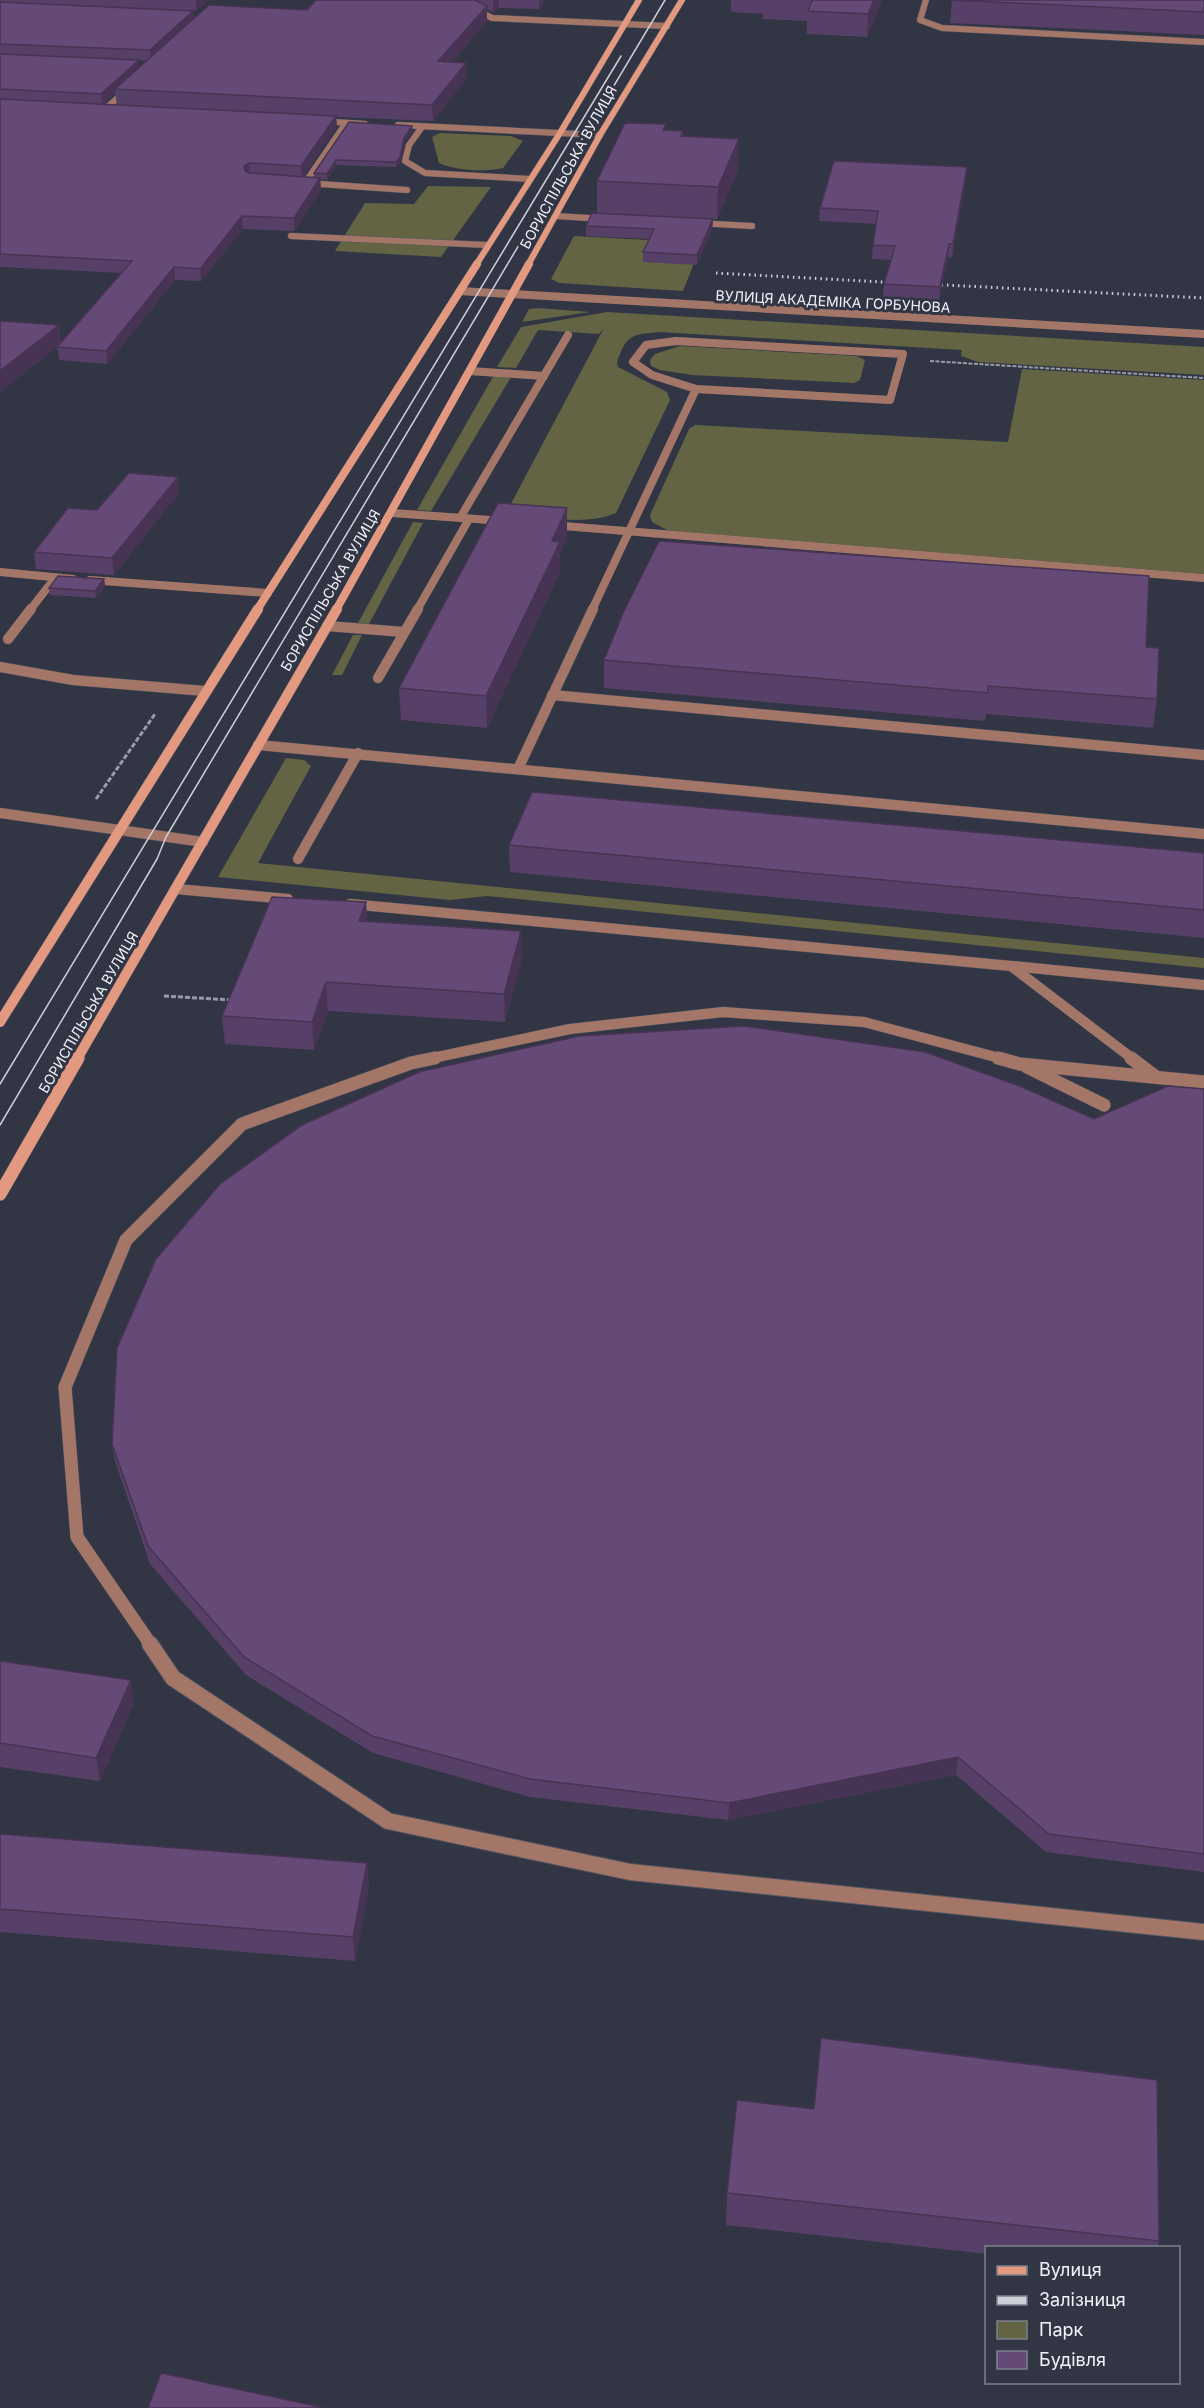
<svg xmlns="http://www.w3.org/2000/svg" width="1204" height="2408" font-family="Inter,sans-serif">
  <rect width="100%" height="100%" fill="#323543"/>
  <g fill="#626443">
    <path d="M440,133L511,136L523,141L503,168C484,172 457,171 439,163L432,137Z"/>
    <path d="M428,186L491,187L441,257L335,251L365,203L414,204Z"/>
    <path d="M574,236L702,243L683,291L559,283L551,279Z"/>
    <path d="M538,308L590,312L522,322L529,309Z"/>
    <path d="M607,312L1204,347V375L978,362L961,356L962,350L659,332C637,335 629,332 620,354C618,359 616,361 618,367L667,392L670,400L616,513C583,527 541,516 506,513L604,328L599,334L538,330L516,368L497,367L521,327Z"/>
    <path d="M680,346L856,356L865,360L860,380L854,383L692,375L660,370L651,366L650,360L655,354Z"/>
    <path d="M1022,369L1204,380V574L680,532L667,530L652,522L650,515L689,429L695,425L1008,442Z"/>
    <path d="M494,375L511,377L431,511L417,510Z"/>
    <path d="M413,522L423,523L369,624L358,623Z"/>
    <path d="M353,635H362L342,675H332Z"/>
    <path d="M286,758L304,760L311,766L258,863L1204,958V968L487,896L450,900L218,877Z"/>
  </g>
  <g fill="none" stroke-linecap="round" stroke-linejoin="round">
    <g stroke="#505360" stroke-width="7">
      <g id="service-far4">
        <path d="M458,0L492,18L667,26"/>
        <path d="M926,0L920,20L942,28L1204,42"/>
        <path d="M104,110L128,89"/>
        <path d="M422,127L409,145L405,161L425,173L530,179"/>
        <path d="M305,183L407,190"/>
        <path d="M305,183L346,123"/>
        <path d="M556,216L604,219"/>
        <path d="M697,223L752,226"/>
        <path d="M291,236L487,245"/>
      </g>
    </g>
    <g stroke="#505360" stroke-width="8">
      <g id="service-far3">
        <path d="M676,341L903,354L890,400L696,389L652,375L633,362L646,345Z"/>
        <path d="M470,371L544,376"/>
        <path d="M392,513L504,521"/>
        <path d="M460,518L568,335"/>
        <path d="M551,525L1204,578"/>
        <path d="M0,572L73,579"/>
        <path d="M90,580L268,593"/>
        <path d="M30,610L55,578"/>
        <path d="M417,610L469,519"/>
        <path d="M592,610L696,389"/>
      </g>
    </g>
    <g stroke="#505360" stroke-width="11">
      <g id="service-far2">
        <path d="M327,626L404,632"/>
        <path d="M8,639L31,609"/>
        <path d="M0,667L73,680L205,691"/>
        <path d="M378,678L418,609"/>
        <path d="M552,695L1204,755"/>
        <path d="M258,745L1204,834"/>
        <path d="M518,769L593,609"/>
        <path d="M298,859L358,753"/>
        <path d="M176,889L288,899"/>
        <path d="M350,904L1011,966L1133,1059"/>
        <path d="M1012,966L1204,985"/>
        <path d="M428,1059L570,1029L723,1012L864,1022L1003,1059"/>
      </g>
    </g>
    <g stroke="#505360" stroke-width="14">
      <g id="service-far1">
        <path d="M998,1058L1020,1064L1204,1082"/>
        <path d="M1131,1058L1156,1077"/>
        <path d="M1027,1067L1104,1105"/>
        <path d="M151,1645L77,1537L65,1387L126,1240L242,1124L411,1063L435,1058"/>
      </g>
    </g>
    <g stroke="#505360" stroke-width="18">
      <path id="service" d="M150,1644L173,1678L388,1821L630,1872L1204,1932"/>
    </g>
    <g stroke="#505360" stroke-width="7">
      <g id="minor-far2">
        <path d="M320,121L365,124"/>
        <path d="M398,125L600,135"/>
      </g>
    </g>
    <g stroke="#505360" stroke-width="8">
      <path id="minor-far1" d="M460,291L1204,334"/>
    </g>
    <g stroke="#505360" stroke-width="11">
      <path id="minor" d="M0,813L203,842"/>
    </g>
    <g stroke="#505360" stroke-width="7">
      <g id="secondary-far3">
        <path d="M476,265L560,133L639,0"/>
        <path d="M528,265L600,135L682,0"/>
      </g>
    </g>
    <g stroke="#505360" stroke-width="8">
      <g id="secondary-far2">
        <path d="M257,610L477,264"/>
        <path d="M336,610L529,264"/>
      </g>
    </g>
    <g stroke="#505360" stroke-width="11">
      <g id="secondary-far1">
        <path d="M0,1022L258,609"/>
        <path d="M77,1059L337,609"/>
      </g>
    </g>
    <g stroke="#505360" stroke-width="14">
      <path id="secondary" d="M0,1194L78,1058"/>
    </g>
    <path stroke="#999ba7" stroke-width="2" stroke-dasharray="4 1.5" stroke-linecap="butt" d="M930,361L1204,378"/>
    <g stroke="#999ba7" stroke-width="3" stroke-dasharray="5 2" stroke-linecap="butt">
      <path d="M96,799L155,714"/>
      <path d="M164,996L232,1000"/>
    </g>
    <use href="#service-far4" stroke="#a47667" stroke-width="6"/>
    <use href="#service-far3" stroke="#a47667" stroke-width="8"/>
    <use href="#service-far2" stroke="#a47667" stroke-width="10"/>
    <use href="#service-far1" stroke="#a47667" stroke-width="13"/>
    <use href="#service" stroke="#a47667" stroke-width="16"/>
    <use href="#minor-far2" stroke="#a47667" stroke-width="6"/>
    <use href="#minor-far1" stroke="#a47667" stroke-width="8"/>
    <use href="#minor" stroke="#a47667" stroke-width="10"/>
    <use href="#secondary-far3" stroke="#e29980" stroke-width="6"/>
    <use href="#secondary-far2" stroke="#e29980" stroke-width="8"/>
    <use href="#secondary-far1" stroke="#e29980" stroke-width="10"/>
    <use href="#secondary" stroke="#e29980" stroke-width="13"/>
    <g stroke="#cdcfd9" stroke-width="1.5">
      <path d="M0,1084L621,56"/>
      <path d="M0,1125L157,859L166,837L665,0"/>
    </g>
    <g stroke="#cdcfd9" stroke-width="3" stroke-dasharray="1.5 4" stroke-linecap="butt">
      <path d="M716,273L901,283"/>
      <path d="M925,284L1204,298"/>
    </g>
  </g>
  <g fill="#574067" fill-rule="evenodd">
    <path d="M0,0H209L196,11L168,10L193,11L194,19L307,10L316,0H546L539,9L499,8L493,13L487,9V21L452,62L466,79L433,121L336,117L337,127L303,177H314V173L349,122L413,131L404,143L400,162L396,167L336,165L327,180L320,179L321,190L294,231L243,229L201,281L175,280L107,364L59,360L57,347L0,392V321L59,325L61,342L121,273L0,267ZM139,60L147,61L139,67ZM115,93L117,105L103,104Z"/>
    <path d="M731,0H882L867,37L807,34V21L763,19V14L731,12Z"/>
    <path d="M952,0H1204V35L950,23Z"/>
    <path d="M666,130L683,131V136L738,170L717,219L597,213V181Z"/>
    <path d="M967,167L966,180L952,258L948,257L939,301L883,297L884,284L891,260L872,259L873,245L876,224L819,221L820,208Z"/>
    <path d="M713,219L712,229L697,265L643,262V252L649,239L586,236V226Z"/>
    <path d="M179,493L114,575L36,569L34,552L97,510Z"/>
    <path d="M567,538L560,554V572L487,728L401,720L399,688Z"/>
    <path d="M104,579L105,586L96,598L50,595L49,588Z"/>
    <path d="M1146,647L1157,699L1153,728L986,714L985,721L604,688V660Z"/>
    <path d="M509,845L1204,853V938L510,872Z"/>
    <path d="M366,902L367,921L522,958L505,1022L328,1011L314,1050L225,1044L222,1016Z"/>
    <path d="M1204,1089V1872L1046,1852L956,1775L728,1820L530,1797L373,1753L246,1675L150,1564L115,1461L112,1444L1094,1119Z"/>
    <path d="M0,1661L134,1703L100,1781L0,1767Z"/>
    <path d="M0,1834L367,1863L369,1887L355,1961L0,1932Z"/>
    <path d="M727,2193L1159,2241L1158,2247H987V2254L726,2225Z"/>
  </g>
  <g fill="#473454">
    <path d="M197,0H209L196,11V1Z"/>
    <path d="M493,0H499V8L493,13Z"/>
    <path d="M539,0H546L539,9Z"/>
    <path d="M874,0H882L867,37L868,14Z"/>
    <path d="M487,6V21L439,78L438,61Z"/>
    <path d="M193,11L194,22L151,61L150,50Z"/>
    <path d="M139,60L140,71L115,89V93L102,105L101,94Z"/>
    <path d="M466,63V79L433,121L432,105Z"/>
    <path d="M336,116L337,127L302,178L301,166Z"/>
    <path d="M412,126L413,131L404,143L400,162L396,167V162L404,138Z"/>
    <path d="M739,139L738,170L717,219L718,187Z"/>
    <path d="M336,160V165L327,180V174Z"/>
    <path d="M249,163L250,175L245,178L244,166Z"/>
    <path d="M967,167L966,180L952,258L953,244Z"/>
    <path d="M320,178L321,190L294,231V218Z"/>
    <path d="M242,216L243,229L201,281L200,269Z"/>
    <path d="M713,219L712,229L697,265V255Z"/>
    <path d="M949,244L948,257L939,301L940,287Z"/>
    <path d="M174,267L175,280L107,364L106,351Z"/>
    <path d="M59,325L61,344L0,392V371Z"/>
    <path d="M178,477L179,493L114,575L112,558Z"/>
    <path d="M567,508V538L560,554V572L487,728L486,696L552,541Z"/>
    <path d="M104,579L105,586L96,598L95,591Z"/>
    <path d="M366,902L367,930L359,921Z"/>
    <path d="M521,931L522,958L505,1022L504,994Z"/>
    <path d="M326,982L328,1011L314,1050L312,1022Z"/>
    <path d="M131,1680L134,1703L100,1781L96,1758Z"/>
    <path d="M958,1757L956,1775L728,1820L729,1803Z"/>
    <path d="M367,1863L369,1887L355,1961L353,1937Z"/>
  </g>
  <g fill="#654a78" stroke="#473454" stroke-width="1.5">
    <path d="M316,0H475L487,6L438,61L466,63L432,105L115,89L209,5L307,10Z"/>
    <path d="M812,0H874L868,14L808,11Z"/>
    <path d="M952,0H1204V12L951,0Z"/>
    <path d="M0,2L193,11L150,50L0,44Z"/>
    <path d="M0,54L139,60L101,94L0,89Z"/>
    <path d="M0,99L336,116L301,166L249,163L244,166L245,171L249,173L320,178L294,218L242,216L200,269L174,267L106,351L57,347L132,261L0,254Z"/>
    <path d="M349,122L412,126L404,138L400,157L396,162L336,160L327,174L314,173Z"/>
    <path d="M625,123L666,124L663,130L683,131L681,136L739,139L718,187L597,181Z"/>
    <path d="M834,161L967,167L953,244H949L940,287L884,284L895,246L873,245L878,211L820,208Z"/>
    <path d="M592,213L713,219L697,255L643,252L654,229L586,226Z"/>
    <path d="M0,321L59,325L0,371Z"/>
    <path d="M129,473L178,477L112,558L34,552L68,508L97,510Z"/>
    <path d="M498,503L567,508L552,541L560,542L486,696L399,688Z"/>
    <path d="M659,541L1149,576L1146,647L1159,648L1157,699L988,686V693L604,660L624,611Z"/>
    <path d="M58,576L104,579L95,591L49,588Z"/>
    <path d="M532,792L1204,853V910L509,845Z"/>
    <path d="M272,897L366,902L359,921L521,931L504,994L326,982L312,1022L222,1016Z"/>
    <path d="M744,1026L925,1052L1022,1087L1094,1119L1168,1086L1204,1089V1854L1049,1834L958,1757L729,1803L530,1779L372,1736L244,1657L148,1546L112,1444L117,1348L156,1259L220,1184L302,1125L419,1072L579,1036Z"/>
    <path d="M0,1661L131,1680L96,1758L0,1743Z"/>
    <path d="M0,1834L367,1863L353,1937L0,1909Z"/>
    <path d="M821,2038L1157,2080L1159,2241L727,2193L737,2100L814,2109Z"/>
    <path d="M161,2373L325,2408H148Z"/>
  </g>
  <g text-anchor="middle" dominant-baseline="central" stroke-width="6" stroke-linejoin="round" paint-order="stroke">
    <g font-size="14" fill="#f0f2fb" stroke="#323543">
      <text transform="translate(568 167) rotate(-61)">БОРИСПІЛЬСЬКА ВУЛИЦЯ</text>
      <text transform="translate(833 301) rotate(3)">ВУЛИЦЯ АКАДЕМІКА ГОРБУНОВА</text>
      <text transform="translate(330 590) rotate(-60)">БОРИСПІЛЬСЬКА ВУЛИЦЯ</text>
      <text transform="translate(88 1012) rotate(-60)">БОРИСПІЛЬСЬКА ВУЛИЦЯ</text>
    </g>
  </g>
  <rect x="985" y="2246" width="195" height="138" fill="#323543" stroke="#7e818d" stroke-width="1.5"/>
  <rect x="997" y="2266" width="30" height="9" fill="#e29980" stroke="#7e818d" stroke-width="1.5"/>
  <text x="1039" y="2276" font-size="18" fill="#f0f2fb">Вулиця</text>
  <rect x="997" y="2296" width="30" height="9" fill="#cdcfd9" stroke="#7e818d" stroke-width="1.5"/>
  <text x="1039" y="2306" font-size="18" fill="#f0f2fb">Залізниця</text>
  <rect x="997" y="2321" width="30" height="18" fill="#626443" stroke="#7e818d" stroke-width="1.5"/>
  <text x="1039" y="2336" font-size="18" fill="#f0f2fb">Парк</text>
  <rect x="997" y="2351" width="30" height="18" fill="#654a78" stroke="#7e818d" stroke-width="1.5"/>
  <text x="1039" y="2366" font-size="18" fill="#f0f2fb">Будівля</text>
</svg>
